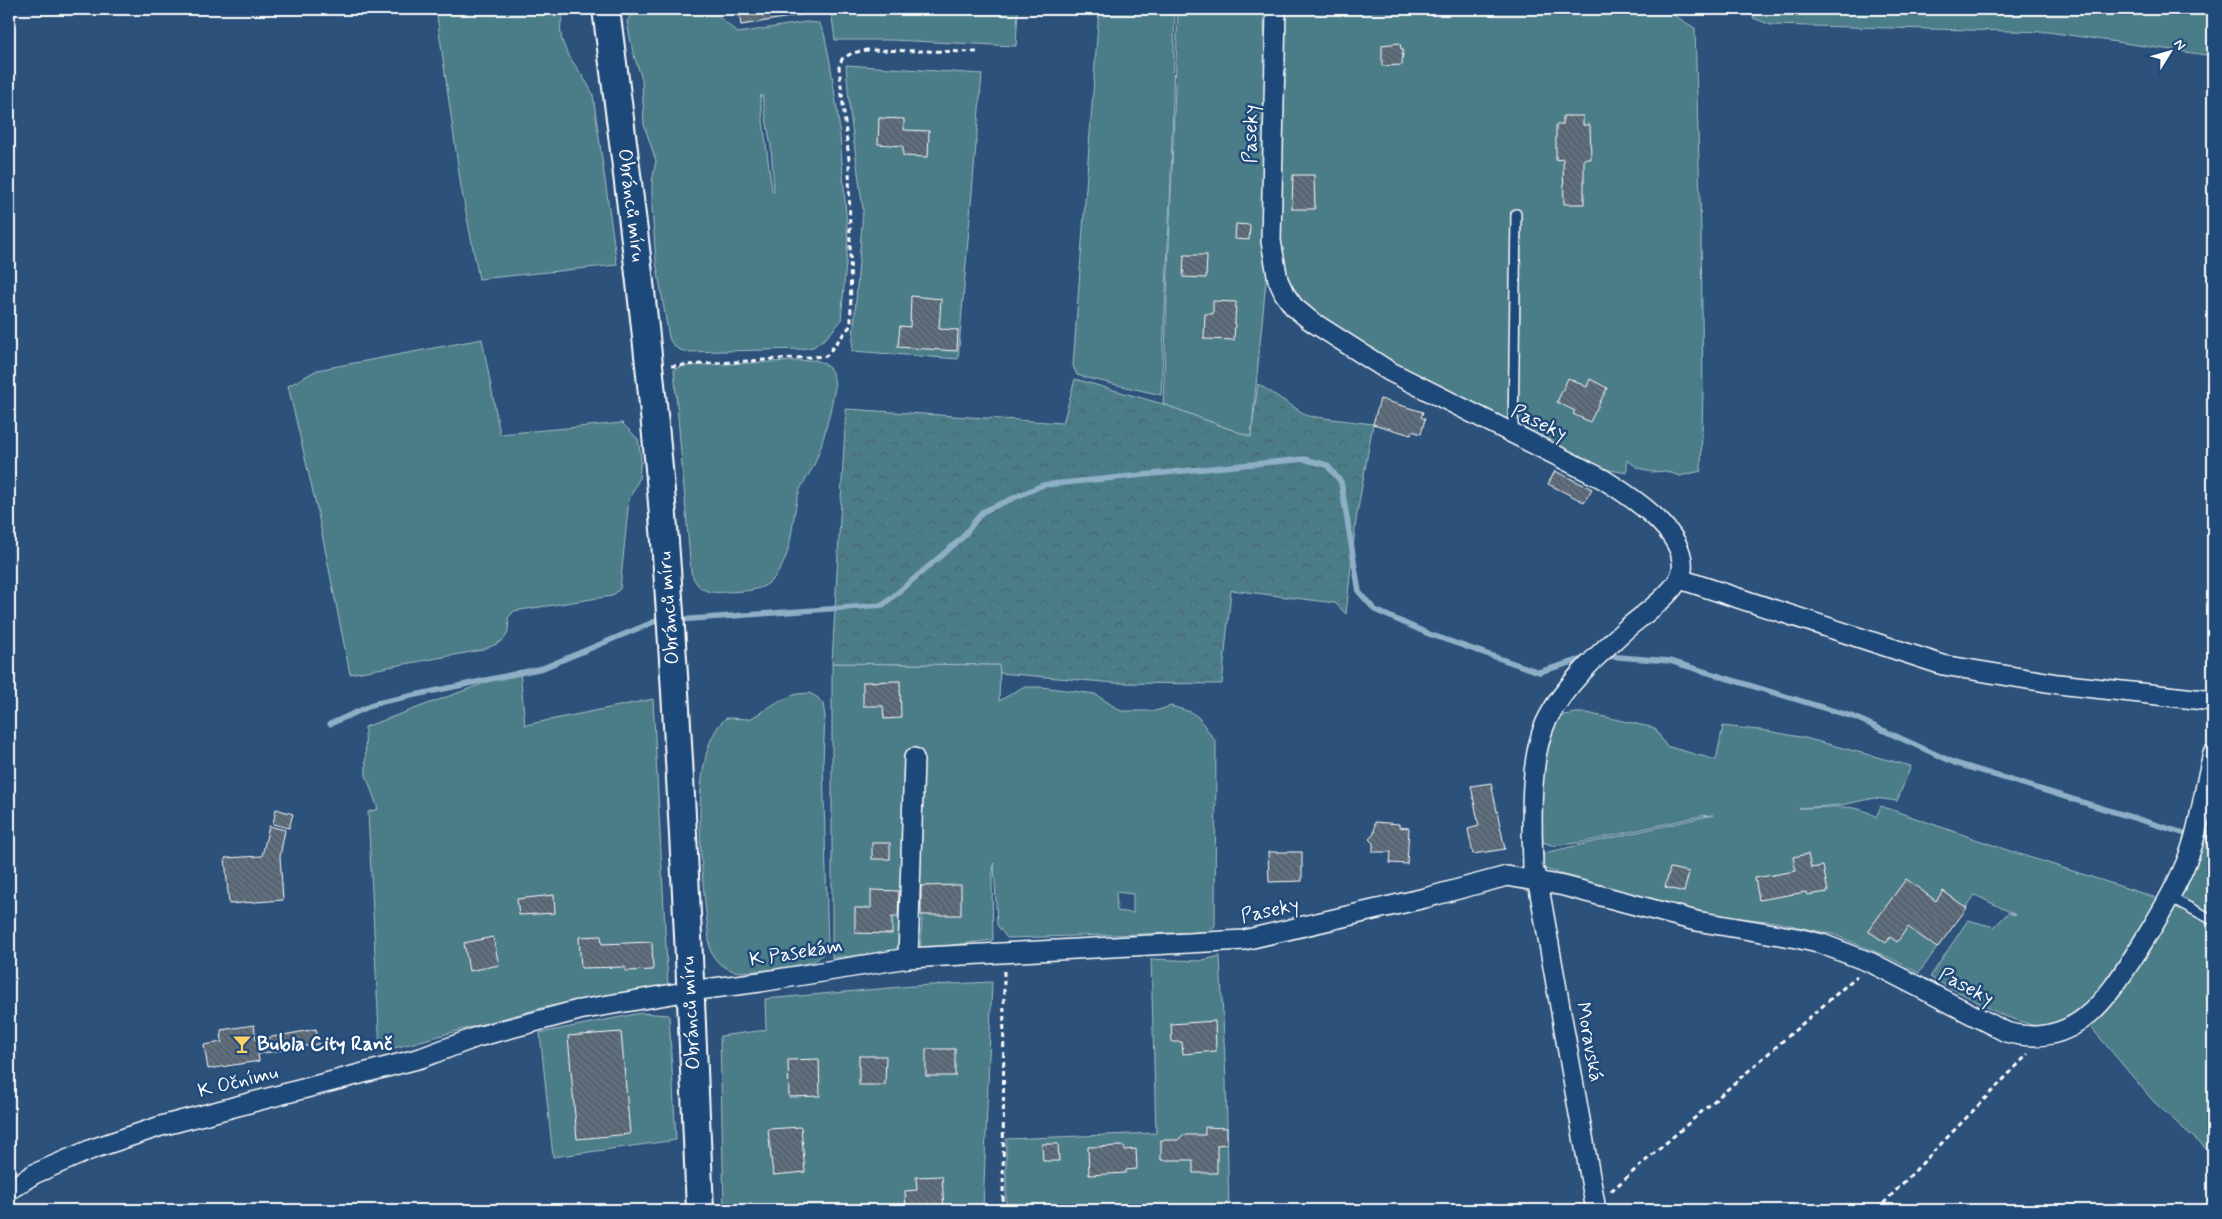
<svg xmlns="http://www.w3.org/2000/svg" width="2222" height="1219" font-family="Mynerve,sans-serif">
  <defs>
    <pattern id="forest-crowns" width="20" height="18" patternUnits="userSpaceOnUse" patternTransform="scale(1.25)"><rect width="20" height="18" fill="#4c7d89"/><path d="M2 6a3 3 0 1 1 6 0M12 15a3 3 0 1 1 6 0" fill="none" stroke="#4c646a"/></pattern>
    <pattern id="building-back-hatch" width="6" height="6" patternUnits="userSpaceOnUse" patternTransform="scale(1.25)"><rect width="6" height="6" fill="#5f6f7f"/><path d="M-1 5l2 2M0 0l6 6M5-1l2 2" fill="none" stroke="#545a60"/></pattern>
  </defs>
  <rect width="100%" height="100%" fill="#2c517b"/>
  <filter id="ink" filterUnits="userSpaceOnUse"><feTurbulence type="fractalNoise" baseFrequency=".02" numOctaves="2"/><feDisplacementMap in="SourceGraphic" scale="10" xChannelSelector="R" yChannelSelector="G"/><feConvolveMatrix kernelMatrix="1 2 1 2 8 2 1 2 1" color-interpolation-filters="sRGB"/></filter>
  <g filter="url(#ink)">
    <g fill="#4c7d89" stroke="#a6bec4" fill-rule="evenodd">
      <path d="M436,9H565C549,46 580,64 593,95L617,265L479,279L461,187Z"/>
      <path d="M638,9H710L738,33L806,22L819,23L824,33L830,62L839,123L848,240L841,321L827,337L813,347L801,349L688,352C678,350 674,348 669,338L656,261L652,209V181L656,161L644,125L642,79L633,53L627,22L632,12ZM762,95L771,147L774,192L772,191L760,97Z"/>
      <path d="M739,9H1018L1016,46L891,40H835L831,10L741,25Z"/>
      <path d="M1099,9H1175L1171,181L1161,395L1087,378L1077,375L1073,366Z"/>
      <path d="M1178,9H1264L1267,271L1251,437L1163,404Z"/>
      <path d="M1283,9H1620L1667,11L1695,28L1701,232L1703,393L1701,471L1680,476L1665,471L1651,472L1637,467L1627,460V473L1604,469L1404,371L1310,310C1292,290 1287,276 1279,251Z"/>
      <path d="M1754,9H2213V56L2048,32L1771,25L1753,18Z"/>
      <path d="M846,65L982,74L958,359L852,351L863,210L850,113Z"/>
      <path d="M482,339L500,434L622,423L638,439L641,456L639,479L629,499L620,589L612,596L514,611L508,618C511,641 501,642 482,650L350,674L317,509L288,386L317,370Z"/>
      <path d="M815,360C830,364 834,372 835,387C831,409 823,445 814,465C809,475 801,484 798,496C791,523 793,561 770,582C759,592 740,591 726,592C707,594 697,590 691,572L674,369L683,366Z"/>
      <path d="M832,663L1000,665L999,701L1023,687H1042L1095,694L1121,711H1155L1171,706L1191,712L1198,717L1216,742L1215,926L1207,932L1007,938L997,925L994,863L992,883L993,940L920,949L922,915L917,871L906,950L832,958ZM1116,892L1133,894V913L1117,911Z"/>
      <path d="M520,670L525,725L653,699L668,985L545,1007L380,1052L368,812L378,809L366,775L365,727Z"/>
      <path d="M810,693L818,698L823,704L825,716L823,761L828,947C824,953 819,960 811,962C801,966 743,974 734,971C722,967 714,961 710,949C705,898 683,753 726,718L750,719L779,701L797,694Z"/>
      <path d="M1576,713H1587L1655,728L1666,746L1716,760L1723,726L1768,731L1805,738L1911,766L1897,801L1875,798L1841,805L1799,808C1826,809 1854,801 1876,817L1881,806L2004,849L2160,899L2108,986L2070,1019L2041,1028L2004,1016L1930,977L1968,920L1994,927L2008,913L2016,915L1975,895L1919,973L1888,957L1835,935L1776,922L1695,913L1541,868L1544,853L1713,815L1701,816L1584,842L1554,846L1543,842C1540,800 1534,749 1563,715Z"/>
      <path d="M2213,795V1155L2154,1102L2090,1026L2105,1013L2144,959L2186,889L2202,844Z"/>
      <path d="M1220,956L1226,1081L1229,1210H1006V1139L1156,1133L1151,959L1199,961Z"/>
      <path d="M992,982L983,1210H724L720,1036L766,1030L765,999L912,986Z"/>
      <path d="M641,1013L669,1015L676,1140L553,1157L540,1033Z"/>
    </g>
    <path fill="url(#forest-crowns)" stroke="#a6bec4" d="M1075,379L1163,404L1251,437L1258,384L1308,416L1373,424L1356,520L1346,614L1335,603L1231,590L1222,684L1115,683L1000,673L999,665L832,663L846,409L1063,423Z"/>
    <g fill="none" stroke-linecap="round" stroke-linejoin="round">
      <g stroke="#8eafc5" stroke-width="5.5">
        <path d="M678,620L883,605L962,538L982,512L1043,485L1304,459L1327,465L1341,482L1359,592L1375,610L1429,634L1539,672L1586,658"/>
        <path d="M1605,656L1670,661L1854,717L1955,763L2183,833"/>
        <path d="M330,724L377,703L543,668L656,621H663"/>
        <path d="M2207,834L2213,833"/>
      </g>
    </g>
    <g fill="url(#building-back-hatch)" stroke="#fff">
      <path d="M739,9H789L790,17L741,25Z"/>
      <path d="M1400,43L1401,49H1403L1402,65L1382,66V45Z"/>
      <path d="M1563,116H1583V125H1590L1591,159H1584V204H1564L1563,159L1556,160V125H1563Z"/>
      <path d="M879,118L904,119V130L929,131L928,157L903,156V146L878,144Z"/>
      <path d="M1293,175H1314L1315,209H1292Z"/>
      <path d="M1236,224L1250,225L1249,240L1235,239Z"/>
      <path d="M1184,255H1207L1206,278L1183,277Z"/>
      <path d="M911,296L941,299L939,329L958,330L957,351L898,347L900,326L910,327Z"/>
      <path d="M1213,301L1236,302L1234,340L1204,339L1205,314H1213Z"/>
      <path d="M1568,378L1587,387L1590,379L1607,388L1590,422L1573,414L1575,411L1557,402Z"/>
      <path d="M1380,399L1423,412L1421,417L1425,419L1421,434L1412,431L1411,435L1373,424Z"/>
      <path d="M1555,471L1592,489L1584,502L1548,484Z"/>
      <path d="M900,681L901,718L884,719L883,706H863V682Z"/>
      <path d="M1491,783L1505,849L1473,854L1468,829L1479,826L1471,786Z"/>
      <path d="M276,809L293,814L289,828L273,824Z"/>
      <path d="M1375,822L1399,824V827L1409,828L1407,864L1390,863L1391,852H1373V843L1369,839L1374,834Z"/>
      <path d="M269,826L285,830L280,856L283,900L229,904L225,858L262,856Z"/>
      <rect x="872" y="843" width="18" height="16"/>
      <path d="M1268,852H1302V881L1269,882Z"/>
      <path d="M1808,854L1811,868L1823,866L1828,892L1807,895L1806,892L1759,900L1755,878L1796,871L1793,857Z"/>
      <path d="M1670,868L1689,872L1684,892L1665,887Z"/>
      <path d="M1906,879L1936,901L1943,891L1967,908L1937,948L1908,927L1897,942L1890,937L1886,943L1868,931Z"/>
      <path d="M961,885V915H921V886Z"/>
      <path d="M871,890L899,891L898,917H892V934L855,933V908H871Z"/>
      <path d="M554,895L555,913L519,915L517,899Z"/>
      <path d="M601,936L602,944L652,942L653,970L625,971V967L581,968L579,937Z"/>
      <path d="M493,937L499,965L469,971L464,943Z"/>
      <path d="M1215,1021L1216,1051L1183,1054L1182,1042H1172L1171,1024Z"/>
      <path d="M254,1025L256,1040L316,1029L319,1044L258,1054L259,1061L208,1069L204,1045L222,1042L221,1030Z"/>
      <path d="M621,1032L630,1134L577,1139L568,1036Z"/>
      <rect x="926" y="1049" width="29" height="27"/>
      <path d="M859,1056H886L885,1085H859Z"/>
      <path d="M819,1059L820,1096L789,1097L788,1060Z"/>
      <path d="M801,1127L805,1172L773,1175L768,1129Z"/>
      <path d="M1205,1127L1227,1128V1144L1217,1145V1173H1193V1160H1161V1140H1178L1183,1135H1205Z"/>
      <path d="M1042,1144H1058L1059,1161H1043Z"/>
      <path d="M1124,1146L1125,1150L1136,1149L1137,1169L1126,1170V1173L1089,1175L1088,1147Z"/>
      <path d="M942,1176L944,1210H906L905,1191L917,1190L916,1177Z"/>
    </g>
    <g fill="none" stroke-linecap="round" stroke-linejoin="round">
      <g stroke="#fff" stroke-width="12">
        <g id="service">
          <path d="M1513,434L1516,214"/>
          <path d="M2169,897L2213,920"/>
        </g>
      </g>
      <g stroke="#fff" stroke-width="22">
        <g id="minor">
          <path d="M1276,9L1271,241L1278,280L1284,293L1294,307L1311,321L1389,371L1603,479C1630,496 1687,532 1682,570C1679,591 1641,616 1625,630C1598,655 1565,685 1548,718C1528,756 1532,825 1533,868L1538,882L1596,1210"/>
          <path d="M1680,579L1943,665L2058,684L2213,701"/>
          <path d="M908,958L914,758"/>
          <path d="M9,1190L34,1174L92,1149L161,1126L421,1058L477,1037L579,1010L690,991L760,982L908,958L1244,940L1425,898L1507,876L1564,886L1696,921L1797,938L1822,944L1872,963L2006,1032C2078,1052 2110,994 2143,942C2160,915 2178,885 2189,855C2201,823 2204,787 2213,754"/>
        </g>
      </g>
      <g stroke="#fff" stroke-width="30">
        <path id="secondary" d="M606,9C630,195 654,381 667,569C682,782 691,996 700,1210"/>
      </g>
      <g stroke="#fff" stroke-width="3" stroke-dasharray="5 4" stroke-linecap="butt">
        <path d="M671,366L826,356L851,325L849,160L839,67L842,59L852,53L867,50L979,52"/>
        <path d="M1611,1191L1857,976"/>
        <path d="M1003,1210L1004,971"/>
        <path d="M1877,1210L2028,1054"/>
      </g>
      <use href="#service" stroke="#1f4a7a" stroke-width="9"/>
      <use href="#minor" stroke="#1f4a7a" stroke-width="19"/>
      <use href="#secondary" stroke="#1f4a7a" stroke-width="26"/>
    </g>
  </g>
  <defs>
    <g id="bar-bare" transform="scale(1.5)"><path d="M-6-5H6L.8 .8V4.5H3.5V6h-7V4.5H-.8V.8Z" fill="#ffd166" stroke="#1f4a7a" stroke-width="2.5" paint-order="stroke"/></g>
  </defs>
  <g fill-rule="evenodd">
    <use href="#bar-bare" x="242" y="1044"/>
  </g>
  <g text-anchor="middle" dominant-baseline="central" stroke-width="5" stroke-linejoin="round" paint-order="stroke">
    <g font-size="20" fill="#fff" stroke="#1f4a7a">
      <text transform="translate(1251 134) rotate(-89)">Paseky</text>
      <text transform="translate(631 205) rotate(83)">Obránců míru</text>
      <text transform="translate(1539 423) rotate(26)">Paseky</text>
      <text transform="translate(669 608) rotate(-94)">Obránců míru</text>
      <text transform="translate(1270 911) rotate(-12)">Paseky</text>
      <text transform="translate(796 953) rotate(-9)">K Pasekám</text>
      <text transform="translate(1966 987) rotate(28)">Paseky</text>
      <text transform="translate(691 1013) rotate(-93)">Obránců míru</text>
      <text transform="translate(1589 1042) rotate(80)">Moravská</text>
      <text transform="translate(238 1082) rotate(-14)">K Očnímu</text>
    </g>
    <g font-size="20" font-weight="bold" fill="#fff" stroke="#1f4a7a" text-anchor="start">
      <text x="257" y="1044">Bubla City Ranč</text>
    </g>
  </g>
  <rect width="2222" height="1219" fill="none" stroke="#1f4a7a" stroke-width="30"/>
  <rect x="15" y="15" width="2192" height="1189" fill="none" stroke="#fff" stroke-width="2" filter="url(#ink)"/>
  <g transform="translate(2170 52) rotate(53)" stroke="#1f4a7a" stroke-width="4" paint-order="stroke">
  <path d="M0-4L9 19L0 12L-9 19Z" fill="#ffffff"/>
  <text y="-8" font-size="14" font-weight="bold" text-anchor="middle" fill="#ffffff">N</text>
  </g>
</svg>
